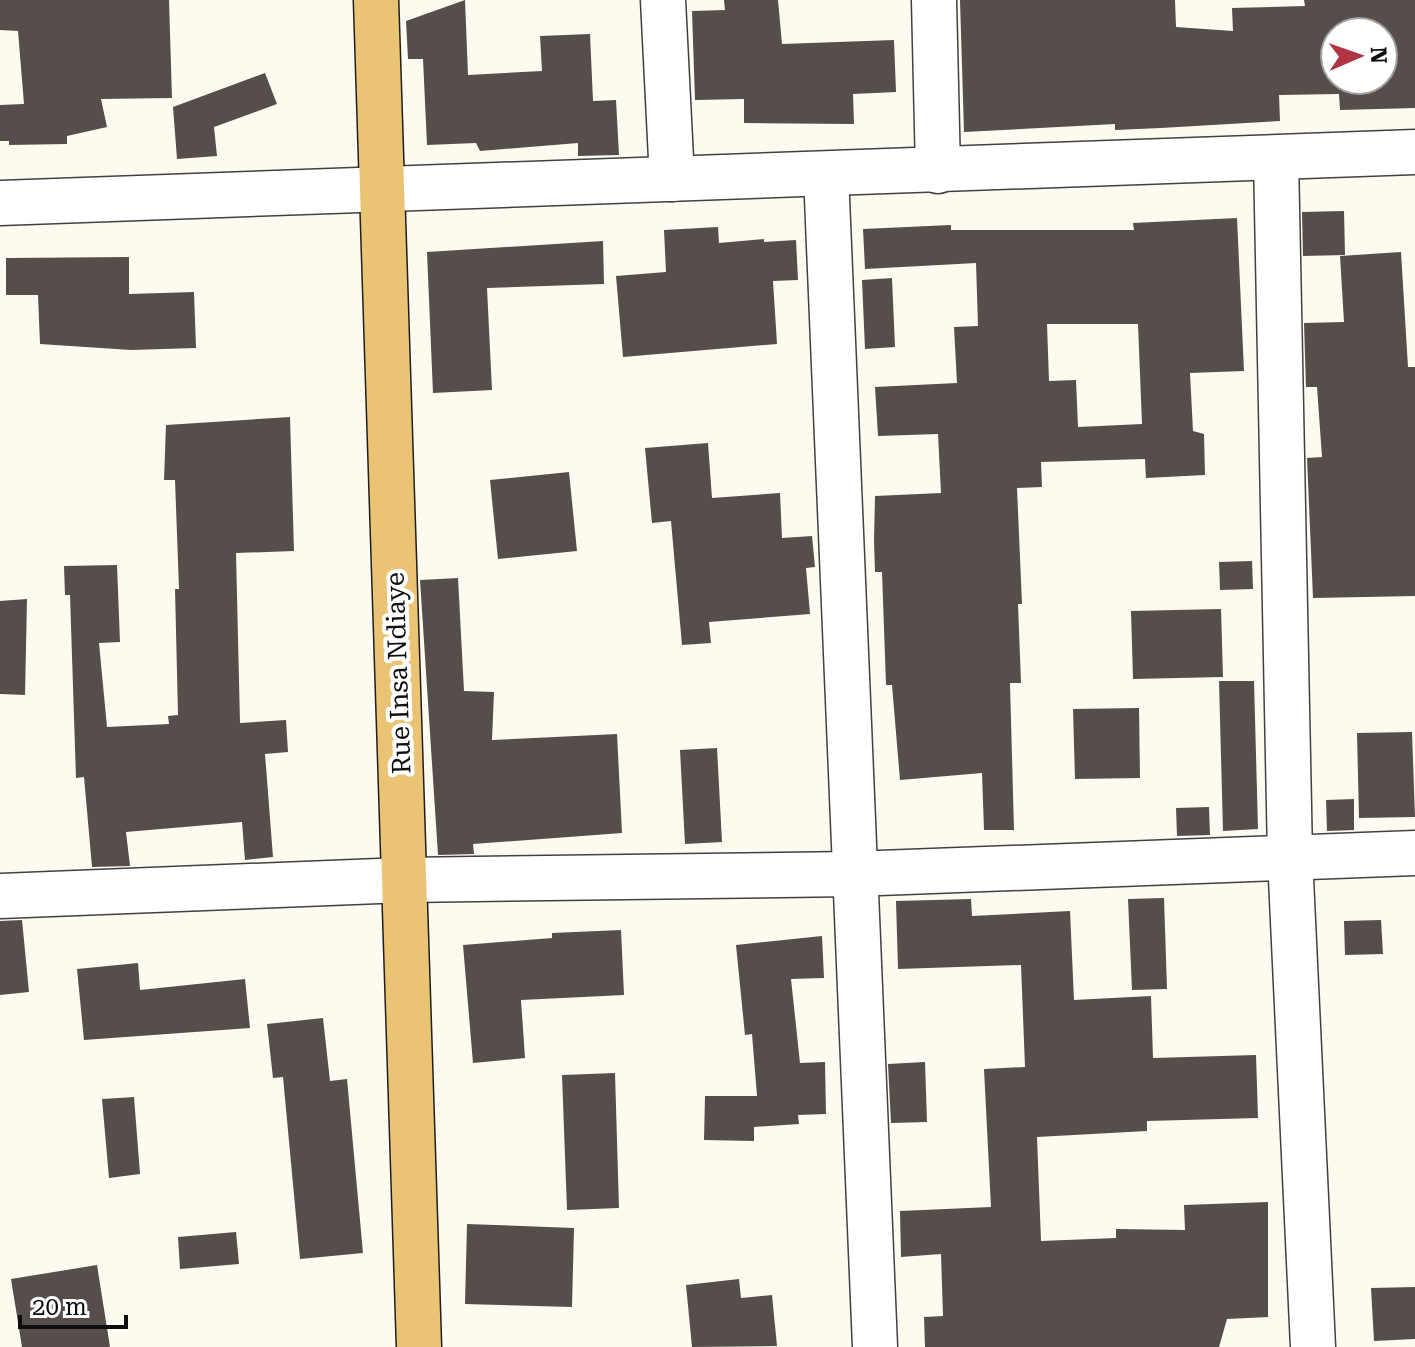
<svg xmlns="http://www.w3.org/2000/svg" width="1415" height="1347" font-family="'Roboto Serif',serif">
  <rect width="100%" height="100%" fill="#fdfaf0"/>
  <g fill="#554e4b" fill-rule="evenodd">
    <path d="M0,0H169L172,98L101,99L107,127L67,136V144L9,145V141H0V105L24,104L18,31L0,30Z"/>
    <path d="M465,0L468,75L542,71L540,36L590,34L593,101L616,100L619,155L578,156V143L480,151L476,143L427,145L423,59H408L406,21Z"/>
    <path d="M724,0H778L782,44L894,40L896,92L853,94L854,124L744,123V99L695,100L692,11L725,10Z"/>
    <path d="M960,0H1175L1176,27L1233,31L1232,8L1305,6L1304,0H1415V108L1340,110L1339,94L1279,95L1280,121L1161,128L1115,130V124L964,132ZM1335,32H1383V80H1335Z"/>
    <path d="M265,73L277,104L214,127L217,156L177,159L173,107Z"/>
    <path d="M1344,211L1345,255L1303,256L1302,212Z"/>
    <path d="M1237,218L1244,371L1190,373L1193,431L1204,434L1205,475L1146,478L1145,459L1041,462L1042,487L1017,488L1022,604H1018L1021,683H1010L1014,830H984L982,773L900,780L892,685H886L882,572H875L874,541L875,496L941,493L938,434L878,436L875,387L957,383L954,327L978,326L976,263L865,269L863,229L951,225V230H1134L1133,223ZM1047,324H1138L1142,424L1078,427L1076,380L1049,381Z"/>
    <path d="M718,227L719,243L764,239V242L796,240L798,280L773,281L777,344L623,357L616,276L666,272L664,230Z"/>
    <path d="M603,241L604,284L487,288L492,390L433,393L427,252Z"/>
    <path d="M1401,252L1408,367H1415V596L1313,598L1307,458L1322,457L1317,387H1306L1304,323L1344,322L1340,256Z"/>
    <path d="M129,257V294L194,292L196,348L131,350L40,344L38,295H6V258Z"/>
    <path d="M892,278L895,347L865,349L862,280Z"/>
    <path d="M290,417L294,551L236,553L240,723L286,720L288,752L265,754L273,857L245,860L242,822L126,832L130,866L92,867L84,777L76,778L70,595H65L64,566L117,565L120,642L99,643L107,727L169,724L168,716L178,715L175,589H179L175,480H164L166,425Z"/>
    <path d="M708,443L712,498L780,493L782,538L812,536L815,567L806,568L810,614L709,622L711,643L682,645L671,521L652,523L645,448Z"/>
    <path d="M569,472L577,551L498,559L490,480Z"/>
    <path d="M1252,561L1253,589L1220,590L1219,562Z"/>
    <path d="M458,578L464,691L494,692L492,740L617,734L622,833L473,844L474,854L438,855L420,580Z"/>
    <path d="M27,599L25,695L0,694V601Z"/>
    <path d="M1221,609L1223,677L1133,679L1131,611Z"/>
    <path d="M1219,681H1254L1258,829L1223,831Z"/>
    <path d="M1139,708L1140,778L1075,779L1073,709Z"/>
    <path d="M1412,732L1415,817L1359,818L1357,733Z"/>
    <path d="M717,748L722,842L685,844L680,750Z"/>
    <path d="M1354,799V830L1327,831L1326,800Z"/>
    <path d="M1209,807L1210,835L1177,836L1176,808Z"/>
    <path d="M1164,898L1167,989L1132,990L1128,899Z"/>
    <path d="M971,899L972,916L1070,911L1074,1000L1151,996L1153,1058L1256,1055L1258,1118L1147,1121V1131L1037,1137L1041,1241L1116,1238V1229L1185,1230L1184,1205L1268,1202V1317L1227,1319L1219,1347H925L924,1317L943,1316L941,1254L901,1257L900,1211L991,1207L984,1069L1025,1067L1021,965L898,969L896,901Z"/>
    <path d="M22,920L29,992L0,995V921Z"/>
    <path d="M1381,920L1383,954L1345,955L1344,921Z"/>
    <path d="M621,930L624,995L521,1000L525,1058L473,1063L463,945L552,938V933Z"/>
    <path d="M822,936L824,978L791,979L800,1063L825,1062L826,1114L798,1115L799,1124L754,1127V1141L704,1140L705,1096H757L752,1034L745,1035L736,945Z"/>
    <path d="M138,963L140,990L245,979L250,1028L84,1040L77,969Z"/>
    <path d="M323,1018L330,1081L347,1079L363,1253L300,1259L283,1077L273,1078L267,1024Z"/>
    <path d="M925,1062L927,1122L891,1123L888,1064Z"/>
    <path d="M615,1073L619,1208L567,1210L562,1075Z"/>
    <path d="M134,1097L140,1174L109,1178L102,1099Z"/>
    <path d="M467,1224L574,1228L572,1307L465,1304Z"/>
    <path d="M236,1232L239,1264L180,1269L178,1237Z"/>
    <path d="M97,1265L110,1347H22L11,1279Z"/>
    <path d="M739,1279L741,1298L772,1295L777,1346L692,1347L686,1285Z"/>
    <path d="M1415,1287V1339L1374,1341L1371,1288Z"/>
  </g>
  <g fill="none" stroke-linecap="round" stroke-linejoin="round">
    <g stroke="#414141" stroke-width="47">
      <g id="minor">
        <path d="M663,0L672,179"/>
        <path d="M934,0L938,171"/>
        <path d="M1276,158L1290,857L1313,1347"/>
        <path d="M826,174L875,1347"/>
        <path d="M0,203L1415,152"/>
        <path d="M0,896L404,880L853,874L1415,853"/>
      </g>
    </g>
    <g stroke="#1f1f1f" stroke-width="47">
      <path id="major" d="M376,0L419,1347"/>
    </g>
    <use href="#minor" stroke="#fff" stroke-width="44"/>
    <use href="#major" stroke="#eac374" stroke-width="44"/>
  </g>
  <g text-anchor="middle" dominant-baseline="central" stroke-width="8" stroke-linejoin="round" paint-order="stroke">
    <g font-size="26" fill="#0e0e0e" stroke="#fff">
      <text transform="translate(398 673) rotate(-92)">Rue Insa Ndiaye</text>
    </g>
  </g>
  <g transform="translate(1359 56) rotate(88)"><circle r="38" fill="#ffffff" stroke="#9f9f9f" stroke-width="2"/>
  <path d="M0-6L14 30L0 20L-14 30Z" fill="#af3444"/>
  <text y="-12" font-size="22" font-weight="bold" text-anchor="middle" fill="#0e0e0e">N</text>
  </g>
  <path d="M20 1315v12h106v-12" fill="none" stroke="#0e0e0e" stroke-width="4"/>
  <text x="32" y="1315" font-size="24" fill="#0e0e0e" stroke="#ffffff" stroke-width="6" paint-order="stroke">20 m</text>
</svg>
